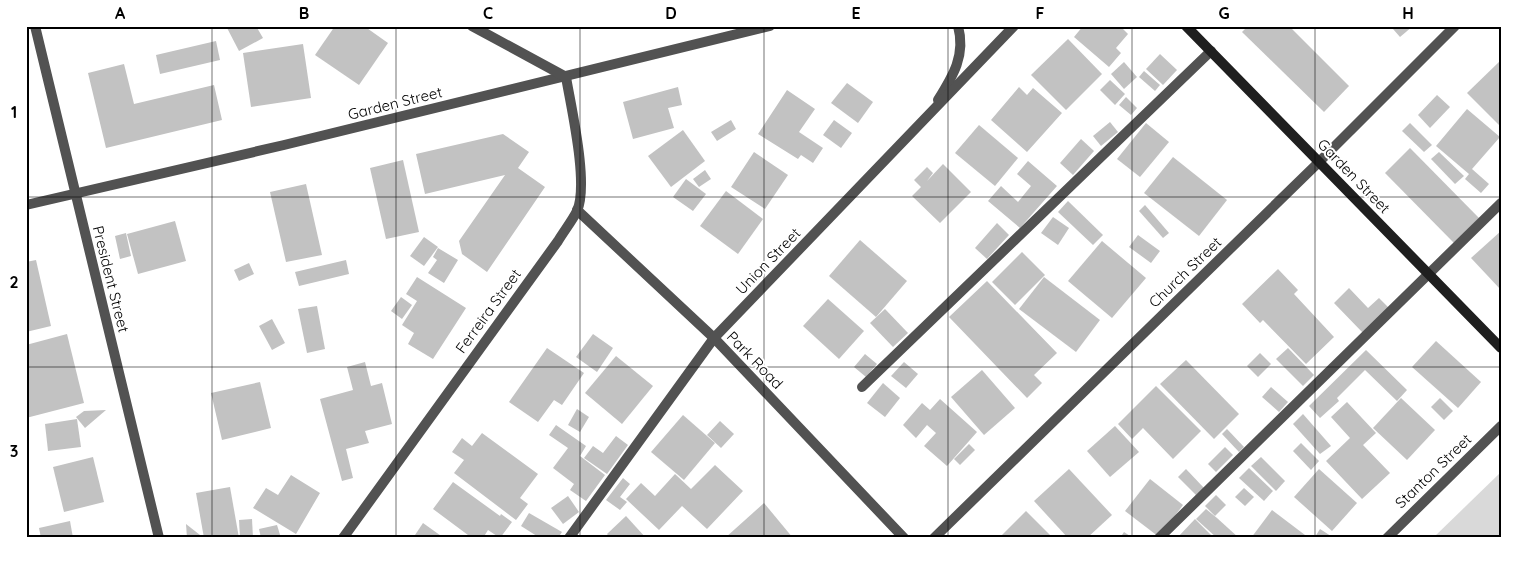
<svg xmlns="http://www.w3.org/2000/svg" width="1527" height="564" font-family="Quicksand,sans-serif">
  <rect width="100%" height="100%" fill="#fff"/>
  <path fill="#d9d9d9" d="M1501,472V538H1433Z"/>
  <g fill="#c2c2c2">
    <path d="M226,26H256L263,38L239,51Z"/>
    <path d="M335,26H364L388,43L359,85L315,55Z"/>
    <path d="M1083,26H1120L1128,34L1116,48L1121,53L1109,67L1074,37Z"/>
    <path d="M1248,26H1289L1349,86L1324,112L1242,32Z"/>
    <path d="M1397,26H1413L1400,37L1393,29Z"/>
    <path d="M1068,39L1102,74L1066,110L1031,75Z"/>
    <path d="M216,41L220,60L160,74L156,55Z"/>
    <path d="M303,44L311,98L251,107L243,53Z"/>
    <path d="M1160,54L1177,70L1163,85L1146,69Z"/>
    <path d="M1501,60V127L1467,93Z"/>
    <path d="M1124,62L1137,77L1124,89L1111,74Z"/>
    <path d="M124,64L134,104L214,85L222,120L106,148L88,73Z"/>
    <path d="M1144,71L1160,85L1155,91L1139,77Z"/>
    <path d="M1110,80L1125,94L1115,105L1100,90Z"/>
    <path d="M847,83L873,102L858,123L831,103Z"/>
    <path d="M678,87L682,105L668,108L674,128L633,139L623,102Z"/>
    <path d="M1019,87L1027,95L1033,88L1062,113L1027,152L991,120Z"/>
    <path d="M787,90L815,109L799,132L823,148L813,163L801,155L798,159L758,134Z"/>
    <path d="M1437,95L1450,107L1430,128L1418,115Z"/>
    <path d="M1126,97L1137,108L1131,115L1119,105Z"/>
    <path d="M1467,109L1500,137L1472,169L1489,184L1481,193L1465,179L1469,174L1436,146Z"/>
    <path d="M731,120L736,129L717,141L711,132Z"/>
    <path d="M834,120L852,133L841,148L823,135Z"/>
    <path d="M1110,122L1118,132L1101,146L1093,136Z"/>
    <path d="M1146,123L1169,142L1140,177L1117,159Z"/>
    <path d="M1410,123L1432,145L1424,152L1402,131Z"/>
    <path d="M979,125L1018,158L995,186L955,153Z"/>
    <path d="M683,130L705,161L671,187L648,156Z"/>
    <path d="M503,134L529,152L518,168L545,187L487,272L462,254L459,241L505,175L425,194L416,154Z"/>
    <path d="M1081,139L1094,151L1073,175L1060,163Z"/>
    <path d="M1410,148L1479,218L1454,243L1385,173Z"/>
    <path d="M754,152L788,175L765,209L731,187Z"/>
    <path d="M1439,152L1464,176L1455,184L1431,159Z"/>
    <path d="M1173,157L1227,200L1199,236L1144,193Z"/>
    <path d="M403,160L419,232L386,239L370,168Z"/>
    <path d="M1028,161L1057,186L1020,228L988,201L1001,186L1018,202L1031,186L1017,174Z"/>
    <path d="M943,164L971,192L940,223L912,196L921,187L914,180L927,167L933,173L927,181Z"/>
    <path d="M705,170L711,179L699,187L693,179Z"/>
    <path d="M686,179L706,194L693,211L673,197Z"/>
    <path d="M306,184L322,255L286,262L270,192Z"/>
    <path d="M726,191L763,219L738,254L700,226Z"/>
    <path d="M1068,201L1103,235L1093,245L1058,212Z"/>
    <path d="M1145,205L1169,233L1163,238L1139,211Z"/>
    <path d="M1053,217L1069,228L1058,245L1041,233Z"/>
    <path d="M175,221L186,261L138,274L127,234Z"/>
    <path d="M997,223L1009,235L987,259L975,248Z"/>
    <path d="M1501,231V290L1471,258Z"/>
    <path d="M126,233L131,256L120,259L115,236Z"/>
    <path d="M1138,235L1160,251L1151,263L1129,247Z"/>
    <path d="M424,237L438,247L424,266L410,256Z"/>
    <path d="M860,240L907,281L876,317L829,276Z"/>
    <path d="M1102,241L1146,278L1112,318L1068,281Z"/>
    <path d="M438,248L458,260L444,283L428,273L437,260L433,257Z"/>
    <path d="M1022,252L1045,275L1015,305L992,282Z"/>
    <path d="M36,260L51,326L26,332V262Z"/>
    <path d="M346,260L349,274L299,286L295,272Z"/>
    <path d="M249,263L254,274L239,281L234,270Z"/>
    <path d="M1278,269L1298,290L1294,294L1334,337L1306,364L1263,320L1260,323L1242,304Z"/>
    <path d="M417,277L466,308L433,359L408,344L414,333L402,325L417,301L406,294Z"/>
    <path d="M1044,277L1100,320L1076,352L1019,309Z"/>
    <path d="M987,281L1057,353L1034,375L1042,383L1027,398L949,317Z"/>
    <path d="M1349,288L1368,308L1379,298L1389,308L1363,333L1334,303Z"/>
    <path d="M401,297L412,305L402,319L391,311Z"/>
    <path d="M828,299L864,331L839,359L803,326Z"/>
    <path d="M317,306L325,349L307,353L298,309Z"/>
    <path d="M885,309L908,333L893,347L870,323Z"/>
    <path d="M272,319L285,343L272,350L259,326Z"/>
    <path d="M67,334L84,403L26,418V345Z"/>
    <path d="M593,334L613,348L597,372L576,357Z"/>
    <path d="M1436,341L1481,382L1458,408L1412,367Z"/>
    <path d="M547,348L584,373L562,405L554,400L538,422L509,402Z"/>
    <path d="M1288,348L1314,375L1303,386L1276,359Z"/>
    <path d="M1366,350L1407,390L1397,401L1365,370L1337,398L1339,401L1320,418L1309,406Z"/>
    <path d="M1260,353L1271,364L1258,377L1247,366Z"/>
    <path d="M865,354L877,364L866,377L854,367Z"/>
    <path d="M616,356L653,386L622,424L585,393Z"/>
    <path d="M1186,360L1239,414L1214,439L1160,384Z"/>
    <path d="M365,362L371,386L382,383L392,424L365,431L369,443L346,449L353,478L342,481L320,399L353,390L347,367Z"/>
    <path d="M904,362L918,374L906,388L891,376Z"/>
    <path d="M982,370L1015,408L984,435L951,397Z"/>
    <path d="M260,382L271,428L222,440L211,393Z"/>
    <path d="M883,383L900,398L885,417L867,403Z"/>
    <path d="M1156,386L1201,431L1173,459L1143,428L1132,439L1118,424Z"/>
    <path d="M1271,387L1288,402L1279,412L1262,397Z"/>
    <path d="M1401,398L1435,430L1407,460L1373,428Z"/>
    <path d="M1440,398L1453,411L1444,420L1431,407Z"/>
    <path d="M940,399L977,432L947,466L924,446L936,433L927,425L916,438L903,425L922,403L930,410Z"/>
    <path d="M1347,402L1376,433L1363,445L1390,473L1362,499L1326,461L1350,438L1331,417Z"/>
    <path d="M577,409L589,417L580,432L568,425Z"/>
    <path d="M106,410L85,428L76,417L84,411Z"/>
    <path d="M1303,414L1331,446L1320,454L1293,424Z"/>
    <path d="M683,415L715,443L684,480L651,452Z"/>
    <path d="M77,419L81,447L48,451L45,424Z"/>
    <path d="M720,421L734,434L721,448L707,435Z"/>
    <path d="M556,425L586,446L580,456L605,475L586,501L570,490L574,484L553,468L568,448L549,435Z"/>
    <path d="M1115,426L1139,452L1110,477L1087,451Z"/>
    <path d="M1227,429L1244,447L1239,452L1222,434Z"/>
    <path d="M482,433L538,474L520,498L528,504L516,520L454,473L464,460L452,452L462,438L472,446Z"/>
    <path d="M616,436L628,445L607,474L584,458L593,446L603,453Z"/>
    <path d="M1301,443L1319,461L1311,470L1293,451Z"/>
    <path d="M969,444L975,450L960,465L954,459Z"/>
    <path d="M1225,447L1233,455L1216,472L1208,464Z"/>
    <path d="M93,457L104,502L64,512L53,467Z"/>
    <path d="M1261,457L1285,481L1276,491L1251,466Z"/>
    <path d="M715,465L743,491L707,529L682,506L659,530L626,499L641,483L655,496L675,474L691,489Z"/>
    <path d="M1249,468L1273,491L1264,501L1239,478Z"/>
    <path d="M1069,469L1112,515L1087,538H1068L1034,501Z"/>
    <path d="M1186,469L1204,488L1196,495L1178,477Z"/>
    <path d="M1319,469L1357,503L1332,531L1294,497Z"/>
    <path d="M291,475L320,493L296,534L253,508L266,488L278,495Z"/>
    <path d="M623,478L630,484L620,497L627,502L620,510L606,500Z"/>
    <path d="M1150,479L1183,505L1159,537L1125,511Z"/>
    <path d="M453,482L500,516L501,514L512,522L500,538L488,530L483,538H472L433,509Z"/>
    <path d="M230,487L239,538H204L196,493Z"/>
    <path d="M1244,488L1254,497L1245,506L1235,497Z"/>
    <path d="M1216,495L1226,505L1215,516L1205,506Z"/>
    <path d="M568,496L579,512L563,524L551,508Z"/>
    <path d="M764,503L793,538H725Z"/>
    <path d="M1206,509L1217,518L1239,538H1217L1196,519Z"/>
    <path d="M1272,510L1305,535L1303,538H1251Z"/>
    <path d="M1026,511L1053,538L1000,537Z"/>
    <path d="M529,513L562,532L558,538H540L521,526Z"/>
    <path d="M626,516L646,538H610L607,534Z"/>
    <path d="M252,519L253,538H240L239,520Z"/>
    <path d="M1195,519L1214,538H1177Z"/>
    <path d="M70,521L73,538H41L39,528Z"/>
    <path d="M423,523L444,538H413Z"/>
    <path d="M186,524L200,535V538H187Z"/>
    <path d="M277,525L281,538H261L259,529Z"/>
    <path d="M1320,529L1334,538L1315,537Z"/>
    <path d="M1124,532L1133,538H1120Z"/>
  </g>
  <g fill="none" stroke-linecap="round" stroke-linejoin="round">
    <g stroke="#525252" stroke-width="10">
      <path d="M862,387L1211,51"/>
      <path d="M569,538L714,338"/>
      <path d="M1159,538L1501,203"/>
    </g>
    <g stroke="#525252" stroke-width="10">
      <path d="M35,26L159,538"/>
      <path d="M938,100C953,76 966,55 958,26"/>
      <path d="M26,205L284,145L770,26"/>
      <path d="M577,210L714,338L904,538"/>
      <path d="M714,338L1014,26"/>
      <path d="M343,538L558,241C564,231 572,221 577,211C589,184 571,107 566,77L472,26"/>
      <path d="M934,538L1319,162L1455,26"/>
      <path d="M1387,538L1501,426"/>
    </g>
    <path stroke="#1f1f1f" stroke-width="10" d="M1186,26L1501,348"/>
  </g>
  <path fill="none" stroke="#000" stroke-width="1" stroke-opacity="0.55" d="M212,26V538M396,26V538M580,26V538M764,26V538M948,26V538M1132,26V538M1315,26V538M26,197H1501M26,367H1501"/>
  <g text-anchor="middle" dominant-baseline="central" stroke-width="4" stroke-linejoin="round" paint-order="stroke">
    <g font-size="15" fill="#000" stroke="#fff">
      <text transform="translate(395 103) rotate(-14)">Garden Street</text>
      <text transform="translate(1354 176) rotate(46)">Garden Street</text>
      <text transform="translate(768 261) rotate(-46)">Union Street</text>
      <text transform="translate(1185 272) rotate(-44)">Church Street</text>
      <text transform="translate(111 279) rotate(76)">President Street</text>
      <text transform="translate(488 311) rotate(-54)">Ferreira Street</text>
      <text transform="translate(755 360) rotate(46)">Park Road</text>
      <text transform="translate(1433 471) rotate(-44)">Stanton Street</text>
    </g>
  </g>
  <rect width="1527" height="564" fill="none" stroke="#ffffff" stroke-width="55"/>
  <rect x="28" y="28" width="1472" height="508" fill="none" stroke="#000" stroke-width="2"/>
  <g font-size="16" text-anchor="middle" font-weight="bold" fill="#000">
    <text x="120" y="19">A</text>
    <text x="304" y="19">B</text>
    <text x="488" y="19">C</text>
    <text x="671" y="19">D</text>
    <text x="856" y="19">E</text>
    <text x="1040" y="19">F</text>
    <text x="1224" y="19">G</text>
    <text x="1408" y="19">H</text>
    <text x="14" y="118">1</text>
    <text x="14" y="288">2</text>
    <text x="14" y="457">3</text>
  </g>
</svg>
